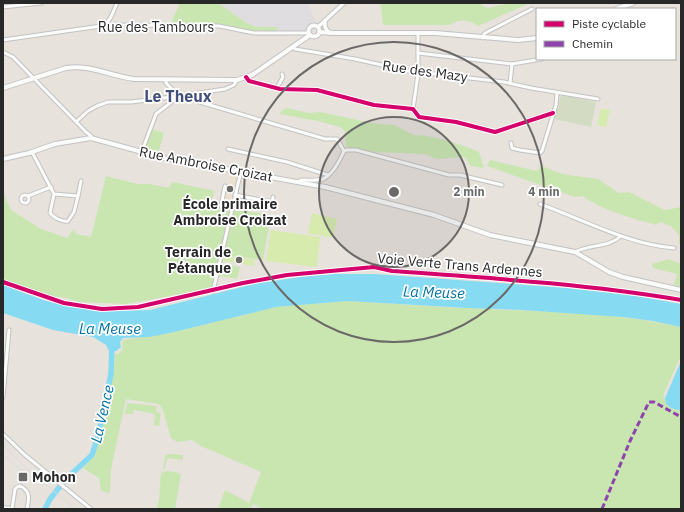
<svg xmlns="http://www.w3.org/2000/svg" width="684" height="512" font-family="'IBM Plex Sans',sans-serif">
  <rect width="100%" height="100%" fill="#e7e2dc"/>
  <path fill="#e0dde0" d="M180,3H308L316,23L314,32L279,36H260L221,28L170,27Z"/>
  <path fill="#ece1cf" d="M231,173L239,174L235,191H232L229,204L223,203L226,187L228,186Z"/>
  <g fill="#c9e6b1">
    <path d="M180,3H218L247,23L256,27H276L278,28L277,30L275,31L246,30L218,24L171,23Z"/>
    <path d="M379,3H481L482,6L488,8L511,3H530L478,26C467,19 461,19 449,25H383L381,6Z"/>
    <path d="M288,108L308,113L320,112L371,123L394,125L414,135L427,136L446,140L470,148L479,152L484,168L470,166L465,157L437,159L424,154L375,152L346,147L345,131L340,127L318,121L279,114L284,109Z"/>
    <path d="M151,129L164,133L158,153L144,150Z"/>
    <path d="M490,160L537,171L542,166L562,174L598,179L619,193L629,192L665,210L681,207V244H679V235L671,226L660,222L656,225C650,222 644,222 638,220C619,214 599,208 583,196L575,197L487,166Z"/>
    <path d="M106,176L138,184H149L169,188L172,182L215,191L210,205V207L229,212L234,209L276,216L274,221L269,226L263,260L224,255L223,264L240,267L237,279L216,275L213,288L126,304L79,302L62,297H55L3,280V192L11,210L41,229L67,238L74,229L76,234L91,237Z"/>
    <path d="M669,259L681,264V287L674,285L677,274L653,268L652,264Z"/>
    <path d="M348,301C387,303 427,307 466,308C538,312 610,311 681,327V356L663,395C669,406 668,407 681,411V509H263L253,504L251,509H218L225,490L249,503L261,472L201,446L192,440L177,442L171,438L163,410L159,404L126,399L111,469L110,493L101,491L99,478L83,468L95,455L112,379L115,354H118L122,350L123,340L170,333L276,307Z"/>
    <path d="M128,403L157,406L156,412L161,413L159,426L154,425L155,414L134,410L133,414H125L127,404Z"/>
    <path d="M169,454L183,455V460L167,458L165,468L163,470L165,456Z"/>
    <path d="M166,471L176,472L181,474L175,509H158L157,508L159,500L161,473Z"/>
  </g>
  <path fill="#d3dcc2" d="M561,95L596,102L591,127L554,119Z"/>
  <g fill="#d6ebad">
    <path d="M601,108L610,110L606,127L597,125Z"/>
    <path d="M312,213L337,219L333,238L308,233Z"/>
    <path d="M271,230L320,237L317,267L266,261Z"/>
    <path d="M224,255L255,260L254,266L223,261Z"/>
  </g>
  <g fill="#86dbf2">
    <path d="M335,274H375L567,288L636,296L681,304V327L653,321L623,317L521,310L466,308L348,301L276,307L170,333L149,337L123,338L120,342L121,348L118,349L117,351H109L106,345L93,337L53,330L3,313V285L43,300L62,305L108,311L150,310L254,284L300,277Z"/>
    <path d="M681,361V411L671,408L666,404L665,398Z"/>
  </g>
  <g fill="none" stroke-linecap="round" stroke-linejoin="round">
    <path stroke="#86dbf2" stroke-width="5.5" d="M45,509L50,499L66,479L92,455L98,436L111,374L112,344"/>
    <g stroke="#c3c2c3" stroke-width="5">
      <g id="minor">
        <path d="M3,7L41,3"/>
        <path d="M105,25L111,17L117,3"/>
        <path d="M483,38L484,34L487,32L532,9"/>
        <path d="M3,40L108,25L219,26L254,33H308"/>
        <path d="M293,47L295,49L355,59L409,71L504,82L531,88L598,99"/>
        <path d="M3,52L13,57L86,132L91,136V138"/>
        <path d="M418,53L512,64L542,59"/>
        <path d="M246,77L249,81L280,89L317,90L374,105L413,109L419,117L456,122L491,131L495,132L553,113"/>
        <path d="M166,80V83L179,96L325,139H337L344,151"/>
        <path d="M510,83L512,64"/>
        <path d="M277,88L283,77L282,74"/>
        <path d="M413,109L418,74V33"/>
        <path d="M76,122L88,111L97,106L108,102H131L179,96"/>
        <path d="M511,143L512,148L520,150L540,153L542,151L556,105L557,93"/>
        <path d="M228,149L287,162L328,175"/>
        <path d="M142,151L156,114L179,96L225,89L234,85L237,80"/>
        <path d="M344,151L347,150H356L449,175H460L502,185"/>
        <path d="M32,152L54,194L50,213C54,218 62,222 68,221L74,212L78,196L54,194"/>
        <path d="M298,182L301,180C308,180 317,181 323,179C332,175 340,160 344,151"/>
        <path d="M225,186L221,206L231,209"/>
        <path d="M235,195L272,202"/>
        <circle cx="25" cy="199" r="4"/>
        <path d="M28,196L51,187"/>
        <path d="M78,196L81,181"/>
        <path d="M540,204C584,220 627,244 674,248"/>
        <path d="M271,207L273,197"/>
        <path d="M575,252C590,244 608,248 621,236"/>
        <path d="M213,291L241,171"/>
        <path d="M3,397L9,330"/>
        <path d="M3,434L25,455L91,509"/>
        <path d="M12,509L15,489L17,487L20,486C31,491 29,499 27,509"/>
      </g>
    </g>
    <g stroke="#c3c2c3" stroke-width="5.5">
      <g id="tertiary">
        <path d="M325,22V27L329,33"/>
        <path d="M318,27L344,3"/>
      </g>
    </g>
    <g stroke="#c3c2c3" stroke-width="6">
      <g id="secondary">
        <path d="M616,9L633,3"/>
        <circle cx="314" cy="31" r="5.5"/>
        <path d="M319,32L335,33H435L518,40L537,38"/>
        <path d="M3,88L66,68C90,64 110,76 134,79L237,80L252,75L310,35"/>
        <path d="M3,159L29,153L55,144L91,138L164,158L325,187L434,215L490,235L575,252L609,272L623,277L681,290"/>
        <path d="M3,508L12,509"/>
      </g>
    </g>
    <use href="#minor" stroke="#fbfbfa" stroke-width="3"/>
    <use href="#tertiary" stroke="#fbfbfa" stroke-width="3.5"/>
    <use href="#secondary" stroke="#fbfbfa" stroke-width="4"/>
    <g stroke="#dcdcde" stroke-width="1">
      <path d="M3,446L35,476L76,509"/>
      <path d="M3,454L24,473"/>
    </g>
    <path stroke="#8e44ad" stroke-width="3" stroke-dasharray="6 3" stroke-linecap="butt" d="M602,509L630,441L649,402H654L681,417"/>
    <g stroke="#fff" stroke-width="6">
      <g id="cycleway">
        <path d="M246,77L249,81L280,89L317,90L374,105L413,109L419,117L456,122L491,131L495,132L553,113"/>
        <path d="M3,282L64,303L102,309L138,307L243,283L287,275L374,267L392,271C489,278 586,284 681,300"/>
      </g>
    </g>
    <use href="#cycleway" stroke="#d6006c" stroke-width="4"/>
  </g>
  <circle cx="394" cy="192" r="75" fill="#6b6967" fill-opacity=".12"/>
  <g fill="none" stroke="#6b6967" stroke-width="2">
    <circle cx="394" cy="192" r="75"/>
    <circle cx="394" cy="192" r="150"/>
  </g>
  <g fill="#6b6967" stroke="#fff" stroke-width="1.5">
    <circle cx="230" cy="189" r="4"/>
    <circle cx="239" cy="260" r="4"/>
    <rect x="18" y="472" width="10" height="10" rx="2"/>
  </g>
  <g text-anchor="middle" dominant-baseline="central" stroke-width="3.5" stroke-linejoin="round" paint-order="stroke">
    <g font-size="14" fill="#282828" stroke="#fff">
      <text x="156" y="27">Rue des Tambours</text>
      <text transform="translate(425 71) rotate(8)">Rue des Mazy</text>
      <text transform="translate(206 164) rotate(11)">Rue Ambroise Croizat</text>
      <text transform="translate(460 265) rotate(5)">Voie Verte Trans Ardennes</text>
    </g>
    <g font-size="14" font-weight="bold" fill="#282828" stroke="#fff">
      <text x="230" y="204">École primaire<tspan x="230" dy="16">Ambroise Croizat</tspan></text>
      <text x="231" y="252" text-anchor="end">Terrain de<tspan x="231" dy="16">Pétanque</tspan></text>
      <text x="32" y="477" text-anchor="start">Mohon</text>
    </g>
    <g font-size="15" font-style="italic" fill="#0072a3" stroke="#fff">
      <text transform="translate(434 292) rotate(2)">La Meuse</text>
      <text x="110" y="328">La Meuse</text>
      <text transform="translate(102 414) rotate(-77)">La Vence</text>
    </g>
    <g font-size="16" font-weight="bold" fill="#44507c" stroke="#fff">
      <text x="178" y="96">Le Theux</text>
    </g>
  </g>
  <circle cx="394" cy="192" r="6" fill="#6b6967" stroke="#fff" stroke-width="2"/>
  <g font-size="12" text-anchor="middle" font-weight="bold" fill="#6b6967" stroke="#fff" stroke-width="3.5" stroke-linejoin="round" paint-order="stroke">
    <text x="469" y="196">2 min</text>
    <text x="544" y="196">4 min</text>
  </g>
  <rect width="684" height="512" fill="none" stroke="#282828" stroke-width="8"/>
  <rect x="536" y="8" width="140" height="52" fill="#ffffff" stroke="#a9a9a9"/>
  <rect x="544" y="21" width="20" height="6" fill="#d6006c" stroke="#a9a9a9"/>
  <text x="572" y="28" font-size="12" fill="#282828">Piste cyclable</text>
  <rect x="544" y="41" width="20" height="6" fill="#8e44ad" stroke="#a9a9a9"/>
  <text x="572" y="48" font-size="12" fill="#282828">Chemin</text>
</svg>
